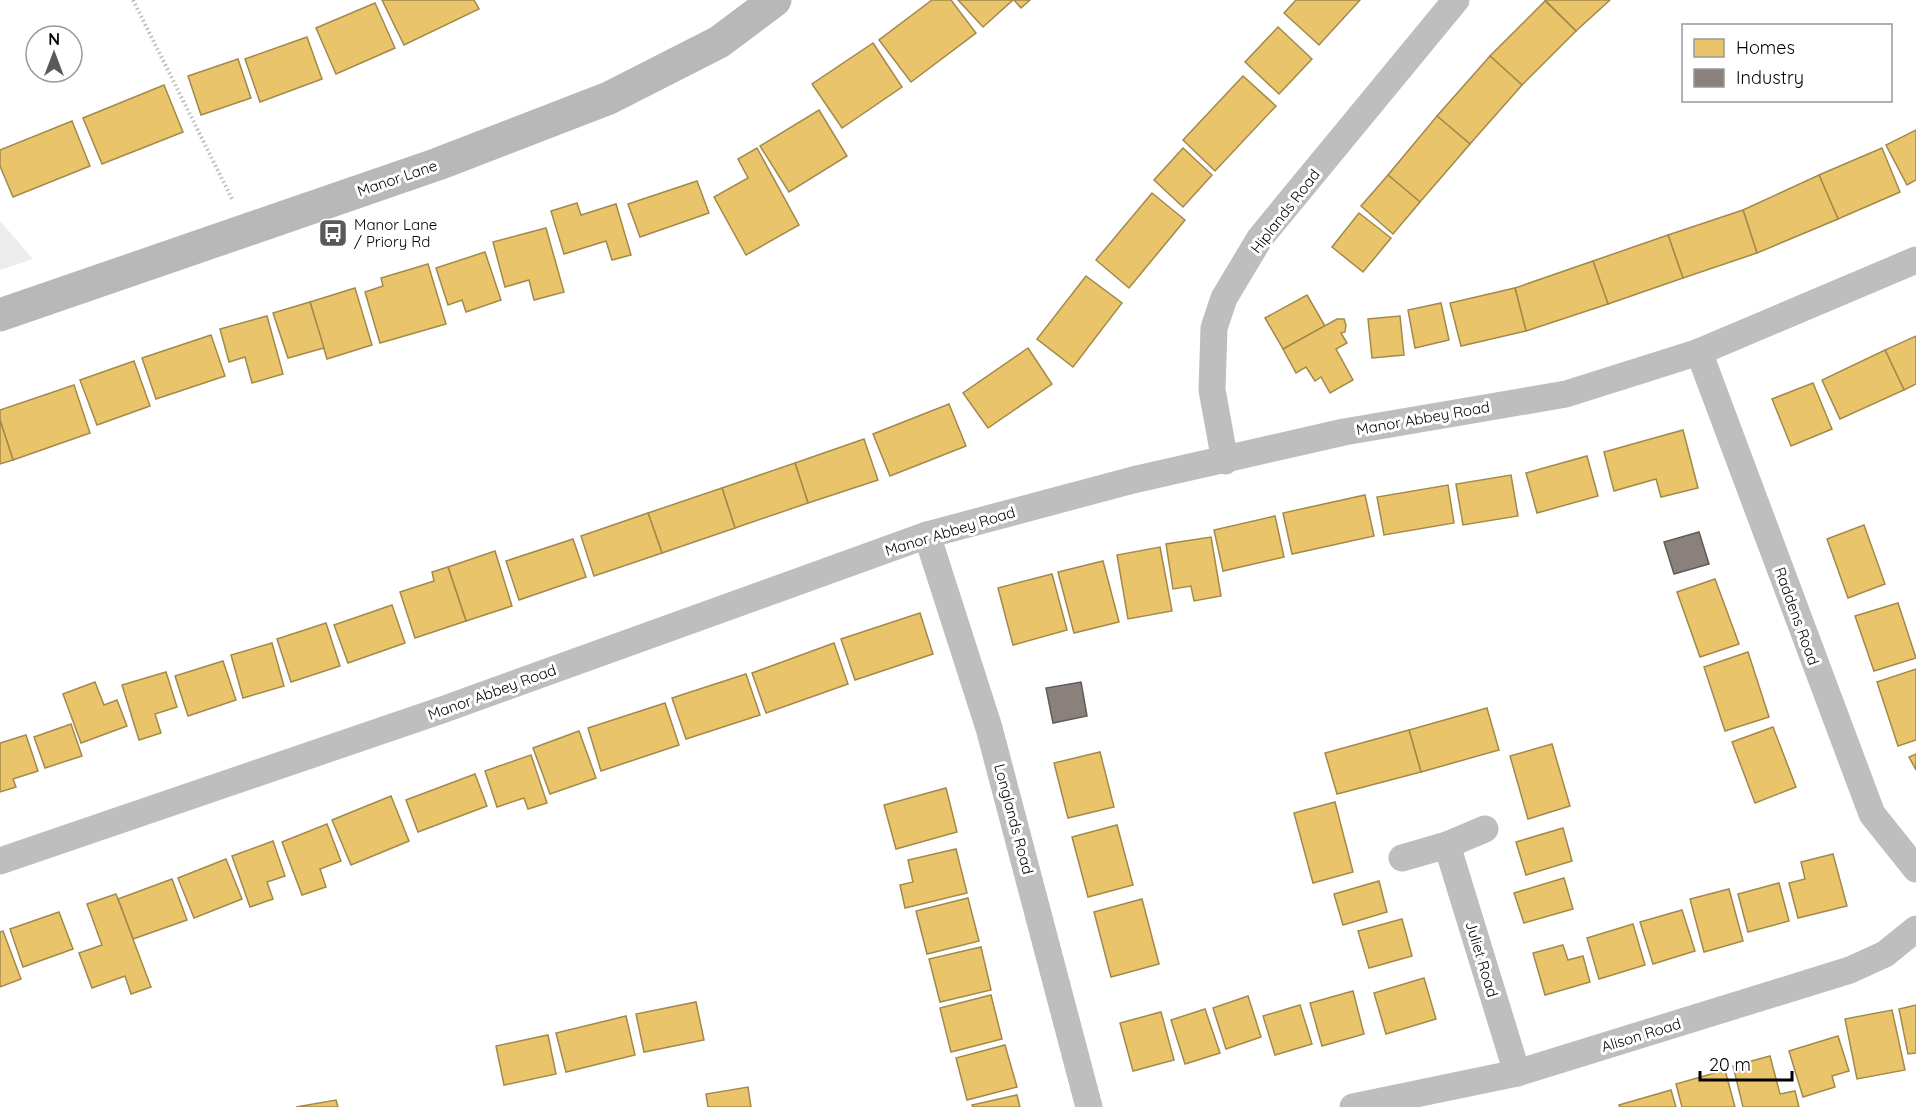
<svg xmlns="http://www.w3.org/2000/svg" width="1916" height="1107" font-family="Quicksand,sans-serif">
  <rect width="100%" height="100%" fill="#fff"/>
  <path fill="#ececec" d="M0,221L33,259L0,270Z"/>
  <g fill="#e9c46a" stroke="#a3894a" stroke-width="1.5">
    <path d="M382,0H474L479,9L404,45Z"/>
    <path d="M932,0H951L976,33L911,82L879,40Z"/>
    <path d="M958,0H1013L983,27Z"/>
    <path d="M1014,0H1030L1021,8Z"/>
    <path d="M1296,0H1360L1319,45L1284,13Z"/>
    <path d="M1545,0H1610L1576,31Z"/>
    <path d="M1545,1L1576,31L1522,85L1490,56Z"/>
    <path d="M375,3L395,48L336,74L316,28Z"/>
    <path d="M1278,27L1312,59L1279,94L1245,62Z"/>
    <path d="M307,37L322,79L260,102L245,59Z"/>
    <path d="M873,43L902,87L842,128L812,84Z"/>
    <path d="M1490,56L1522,85L1470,144L1437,116Z"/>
    <path d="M238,59L251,98L201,115L188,76Z"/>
    <path d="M1243,76L1276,106L1215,171L1183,140Z"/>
    <path d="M164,85L183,132L102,164L83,118Z"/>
    <path d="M819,110L847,156L789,192L760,146Z"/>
    <path d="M1437,116L1470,144L1420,202L1388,175Z"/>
    <path d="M72,121L90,166L13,197L0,166V150Z"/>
    <path d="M1916,130V180L1907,185L1886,145Z"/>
    <path d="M757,148L799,225L746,255L714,197L748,178L738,159Z"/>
    <path d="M1183,148L1212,175L1183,207L1154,180Z"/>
    <path d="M1882,148L1900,192L1838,219L1819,175Z"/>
    <path d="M1388,175L1420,202L1393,234L1361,206Z"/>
    <path d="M1819,175L1838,219L1757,253L1743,210Z"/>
    <path d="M697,181L709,213L640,237L628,204Z"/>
    <path d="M1152,193L1185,220L1129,288L1096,260Z"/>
    <path d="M577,203L581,215L616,204L631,255L612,260L606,241L564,254L551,211Z"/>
    <path d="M1743,210L1757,253L1683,278L1668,235Z"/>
    <path d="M1359,213L1391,238L1363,272L1332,247Z"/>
    <path d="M546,228L564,292L534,300L529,280L505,287L493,242Z"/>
    <path d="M1668,235L1683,278L1608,304L1593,261Z"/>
    <path d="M485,252L501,300L466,312L462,300L448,305L436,268Z"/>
    <path d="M1593,261L1608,304L1526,331L1515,288Z"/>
    <path d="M428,264L446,324L380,343L365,292L383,286L381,278Z"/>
    <path d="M1086,276L1122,303L1073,367L1037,339Z"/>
    <path d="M355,288L372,345L327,359L310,302Z"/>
    <path d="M1515,288L1526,331L1461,346L1450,303Z"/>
    <path d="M1307,295L1325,326L1283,349L1265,318Z"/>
    <path d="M310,302L324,348L288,358L273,313Z"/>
    <path d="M1441,303L1449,340L1415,348L1408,310Z"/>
    <path d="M267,316L283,374L252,383L245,357L229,362L220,329Z"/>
    <path d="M1400,316L1404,355L1372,358L1368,319Z"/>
    <path d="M1337,319H1344L1346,325L1345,332L1341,333L1347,343L1336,349L1353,380L1330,393L1321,377L1315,381L1306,367L1296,373L1283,349Z"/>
    <path d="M211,335L225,376L156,399L142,358Z"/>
    <path d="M1916,336V384L1904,390L1885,350Z"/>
    <path d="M1028,348L1052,384L988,428L963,393Z"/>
    <path d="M1885,350L1904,390L1840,419L1822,380Z"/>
    <path d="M134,361L150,406L97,425L80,380Z"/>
    <path d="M1813,383L1832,429L1791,446L1772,399Z"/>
    <path d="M74,385L90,433L13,460L0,420V410Z"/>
    <path d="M949,404L966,446L890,476L873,434Z"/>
    <path d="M0,420L13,460L0,464Z"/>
    <path d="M1683,430L1698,488L1661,497L1656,479L1614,491L1604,452Z"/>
    <path d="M864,439L878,480L808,503L795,463Z"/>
    <path d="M1587,456L1598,496L1537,513L1526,473Z"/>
    <path d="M795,463L808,503L735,528L722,488Z"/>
    <path d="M1511,475L1518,516L1463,525L1456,484Z"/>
    <path d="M1448,485L1454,523L1384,535L1377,497Z"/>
    <path d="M722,488L735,528L662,553L648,513Z"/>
    <path d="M1365,495L1374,536L1292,554L1283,513Z"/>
    <path d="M648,513L662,553L594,576L581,536Z"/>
    <path d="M1275,516L1284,557L1223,571L1214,530Z"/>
    <path d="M1864,525L1885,584L1848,598L1827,539Z"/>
    <path d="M1211,537L1221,596L1194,601L1191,586L1173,589L1166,544Z"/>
    <path d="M573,539L586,577L519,600L506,561Z"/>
    <path d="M1160,547L1172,611L1128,619L1117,555Z"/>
    <path d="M495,551L512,606L466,621L448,567Z"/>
    <path d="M1103,561L1119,622L1074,633L1058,572Z"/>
    <path d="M448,567L466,621L415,638L400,592L434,581L432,572Z"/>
    <path d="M1052,574L1067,630L1013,645L998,588Z"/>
    <path d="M1715,579L1739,644L1700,657L1677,592Z"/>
    <path d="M1898,603L1916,658L1874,671L1855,616Z"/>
    <path d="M392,605L405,643L348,663L334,625Z"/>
    <path d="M920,613L933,654L855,680L841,639Z"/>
    <path d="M326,623L340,666L291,682L277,639Z"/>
    <path d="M272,643L284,686L243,698L231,655Z"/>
    <path d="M834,643L848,684L766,713L752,673Z"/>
    <path d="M1748,652L1769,717L1725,731L1704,667Z"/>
    <path d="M223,661L236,700L188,716L175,676Z"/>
    <path d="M1916,669V740L1898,746L1877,682Z"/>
    <path d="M166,672L177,707L155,714L161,733L139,740L122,685Z"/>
    <path d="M746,674L760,715L686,739L672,698Z"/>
    <path d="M95,682L104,705L117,700L127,726L81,743L63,694Z"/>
    <path d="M665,703L679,745L601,771L588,728Z"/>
    <path d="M1487,708L1499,750L1421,772L1409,730Z"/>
    <path d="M71,724L82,756L45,768L34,737Z"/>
    <path d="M1773,727L1796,787L1755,803L1732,742Z"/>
    <path d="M1409,730L1421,772L1337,794L1325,753Z"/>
    <path d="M579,731L596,778L550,794L533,748Z"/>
    <path d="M26,735L38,771L13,779L16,787L0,792V743Z"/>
    <path d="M1552,744L1570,806L1528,819L1510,756Z"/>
    <path d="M1100,752L1114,807L1068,818L1054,763Z"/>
    <path d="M1916,754V770L1909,757Z"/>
    <path d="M531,755L547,803L528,809L524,798L497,807L485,771Z"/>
    <path d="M475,774L487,806L418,832L406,800Z"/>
    <path d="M946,788L957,832L896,849L884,805Z"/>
    <path d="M391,796L409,841L351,865L332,820Z"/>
    <path d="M1335,802L1353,872L1313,883L1294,813Z"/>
    <path d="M327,824L341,861L320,869L326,887L302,895L282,842Z"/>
    <path d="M1117,825L1133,885L1088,897L1072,837Z"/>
    <path d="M1563,828L1572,861L1526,875L1516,842Z"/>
    <path d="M273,841L285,876L267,882L273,899L250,907L232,856Z"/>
    <path d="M956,849L967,893L905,908L900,885L913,882L908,860Z"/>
    <path d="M1833,854L1847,906L1798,918L1789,883L1805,879L1801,862Z"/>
    <path d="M226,859L242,899L194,918L178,878Z"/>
    <path d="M1564,878L1573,909L1524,923L1514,893Z"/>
    <path d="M172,879L187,920L133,939L118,899Z"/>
    <path d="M1379,881L1387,912L1343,925L1334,894Z"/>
    <path d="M1779,883L1789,921L1748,932L1738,894Z"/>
    <path d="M1729,889L1743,941L1704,952L1690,899Z"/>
    <path d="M116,894L151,987L131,994L125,976L92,988L79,953L102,945L87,904Z"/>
    <path d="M968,898L979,941L927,954L916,911Z"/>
    <path d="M1142,899L1159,964L1111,977L1094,912Z"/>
    <path d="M1682,910L1695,951L1653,964L1640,922Z"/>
    <path d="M59,912L73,949L23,967L10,929Z"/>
    <path d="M1402,919L1412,956L1369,968L1358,931Z"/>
    <path d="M1633,924L1645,965L1599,979L1587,938Z"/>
    <path d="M3,931L21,979L0,987V932Z"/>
    <path d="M1563,945L1568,960L1583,956L1590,982L1545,995L1533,953Z"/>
    <path d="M981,947L991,990L940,1002L929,959Z"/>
    <path d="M1424,978L1436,1019L1386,1034L1374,993Z"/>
    <path d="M1353,991L1364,1034L1322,1046L1310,1003Z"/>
    <path d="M991,995L1002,1039L951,1052L940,1008Z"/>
    <path d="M1248,996L1261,1037L1226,1049L1213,1008Z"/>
    <path d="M696,1002L704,1040L644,1052L636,1014Z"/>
    <path d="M1300,1005L1312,1044L1275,1055L1263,1016Z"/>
    <path d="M1916,1005V1053L1908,1054L1899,1009Z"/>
    <path d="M1205,1009L1220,1053L1185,1064L1171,1020Z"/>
    <path d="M1892,1010L1905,1070L1857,1079L1845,1019Z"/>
    <path d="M1161,1012L1174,1060L1133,1071L1120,1023Z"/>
    <path d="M626,1016L635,1055L566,1072L556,1033Z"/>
    <path d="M548,1035L556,1074L504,1085L496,1046Z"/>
    <path d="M1838,1036L1849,1071L1832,1076L1835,1087L1803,1097L1789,1051Z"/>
    <path d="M1005,1045L1017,1087L967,1100L956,1058Z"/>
    <path d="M1770,1056L1780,1094L1795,1091L1799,1107H1743L1733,1066Z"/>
    <path d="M1725,1070L1735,1107H1682L1676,1084Z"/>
    <path d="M748,1087L751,1107H708L706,1094Z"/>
    <path d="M1671,1090L1676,1107H1620L1619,1105Z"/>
    <path d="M1017,1095L1020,1107H973L972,1105Z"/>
    <path d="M336,1100L338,1107H296Z"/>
  </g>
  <g fill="#8a817c" stroke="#615a57" stroke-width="1.5">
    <path d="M1699,532L1709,564L1674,574L1664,542Z"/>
    <path d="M1081,682L1087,716L1053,723L1046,688Z"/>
  </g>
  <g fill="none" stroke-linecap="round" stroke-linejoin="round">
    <path stroke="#b9b9b9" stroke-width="4" stroke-dasharray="1.5 3" stroke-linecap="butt" d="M133,0L233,201"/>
    <g stroke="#bebebe" stroke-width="27">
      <path d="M1699,352L1872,814L1916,869"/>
      <path d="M1225,461L1212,390L1214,328L1224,298L1260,238L1456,0"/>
      <path d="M927,535L989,728L1089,1107"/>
      <path d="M1447,845L1517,1073"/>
      <path d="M1402,858L1447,845L1485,829"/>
      <path d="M0,861L442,710L927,535L1133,480L1344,432L1566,394L1699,352L1916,260"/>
      <path d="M1353,1107L1517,1073L1850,970L1885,954L1916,929"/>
    </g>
    <path stroke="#b8b8b8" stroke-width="33" d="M0,315L438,164L609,98L719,42L775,0"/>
  </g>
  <defs>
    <g id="bus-square" transform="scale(1.5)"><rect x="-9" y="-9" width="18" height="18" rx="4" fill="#595959" stroke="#fff"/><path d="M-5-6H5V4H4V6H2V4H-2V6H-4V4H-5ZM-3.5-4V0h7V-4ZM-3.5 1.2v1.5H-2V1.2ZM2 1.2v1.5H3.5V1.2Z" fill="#fff"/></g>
  </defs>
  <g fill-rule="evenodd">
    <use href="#bus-square" x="333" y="233"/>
  </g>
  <g text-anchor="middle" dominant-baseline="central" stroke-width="6" stroke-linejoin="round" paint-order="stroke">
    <g font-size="15" fill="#000" stroke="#fff">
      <text transform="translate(397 178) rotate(-19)">Manor Lane</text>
      <text transform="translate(1285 211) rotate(-52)">Hiplands Road</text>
      <text transform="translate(1423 418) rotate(-10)">Manor Abbey Road</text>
      <text transform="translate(950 531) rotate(-17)">Manor Abbey Road</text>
      <text transform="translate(1797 616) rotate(70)">Raddens Road</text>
      <text transform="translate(492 692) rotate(-20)">Manor Abbey Road</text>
      <text transform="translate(1014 819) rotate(75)">Longlands Road</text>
      <text transform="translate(1482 959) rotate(73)">Juliet Road</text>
      <text transform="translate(1641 1035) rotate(-17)">Alison Road</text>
    </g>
    <g font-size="15" fill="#000" stroke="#fff" text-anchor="start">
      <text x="354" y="224">Manor Lane<tspan x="354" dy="17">/ Priory Rd</tspan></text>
    </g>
  </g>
  <rect x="1682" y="24" width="210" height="78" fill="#ffffff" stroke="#999999" stroke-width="1.5"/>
  <rect x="1694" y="39" width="30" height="18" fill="#e9c46a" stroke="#999999" stroke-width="1.5"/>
  <text x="1736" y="54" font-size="18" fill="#000000">Homes</text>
  <rect x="1694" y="69" width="30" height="18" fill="#8a817c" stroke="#999999" stroke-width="1.5"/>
  <text x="1736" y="84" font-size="18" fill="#000000">Industry</text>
  <g transform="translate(54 54)"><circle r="28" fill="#ffffff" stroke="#999999" stroke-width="1.5"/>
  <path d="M0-4.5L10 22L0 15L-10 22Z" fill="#595959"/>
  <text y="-9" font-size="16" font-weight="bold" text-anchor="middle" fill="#000000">N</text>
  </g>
  <path d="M1700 1071v9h92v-9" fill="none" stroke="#000000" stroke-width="3"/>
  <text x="1709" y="1071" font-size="18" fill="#000000" stroke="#ffffff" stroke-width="4.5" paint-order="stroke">20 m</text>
</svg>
